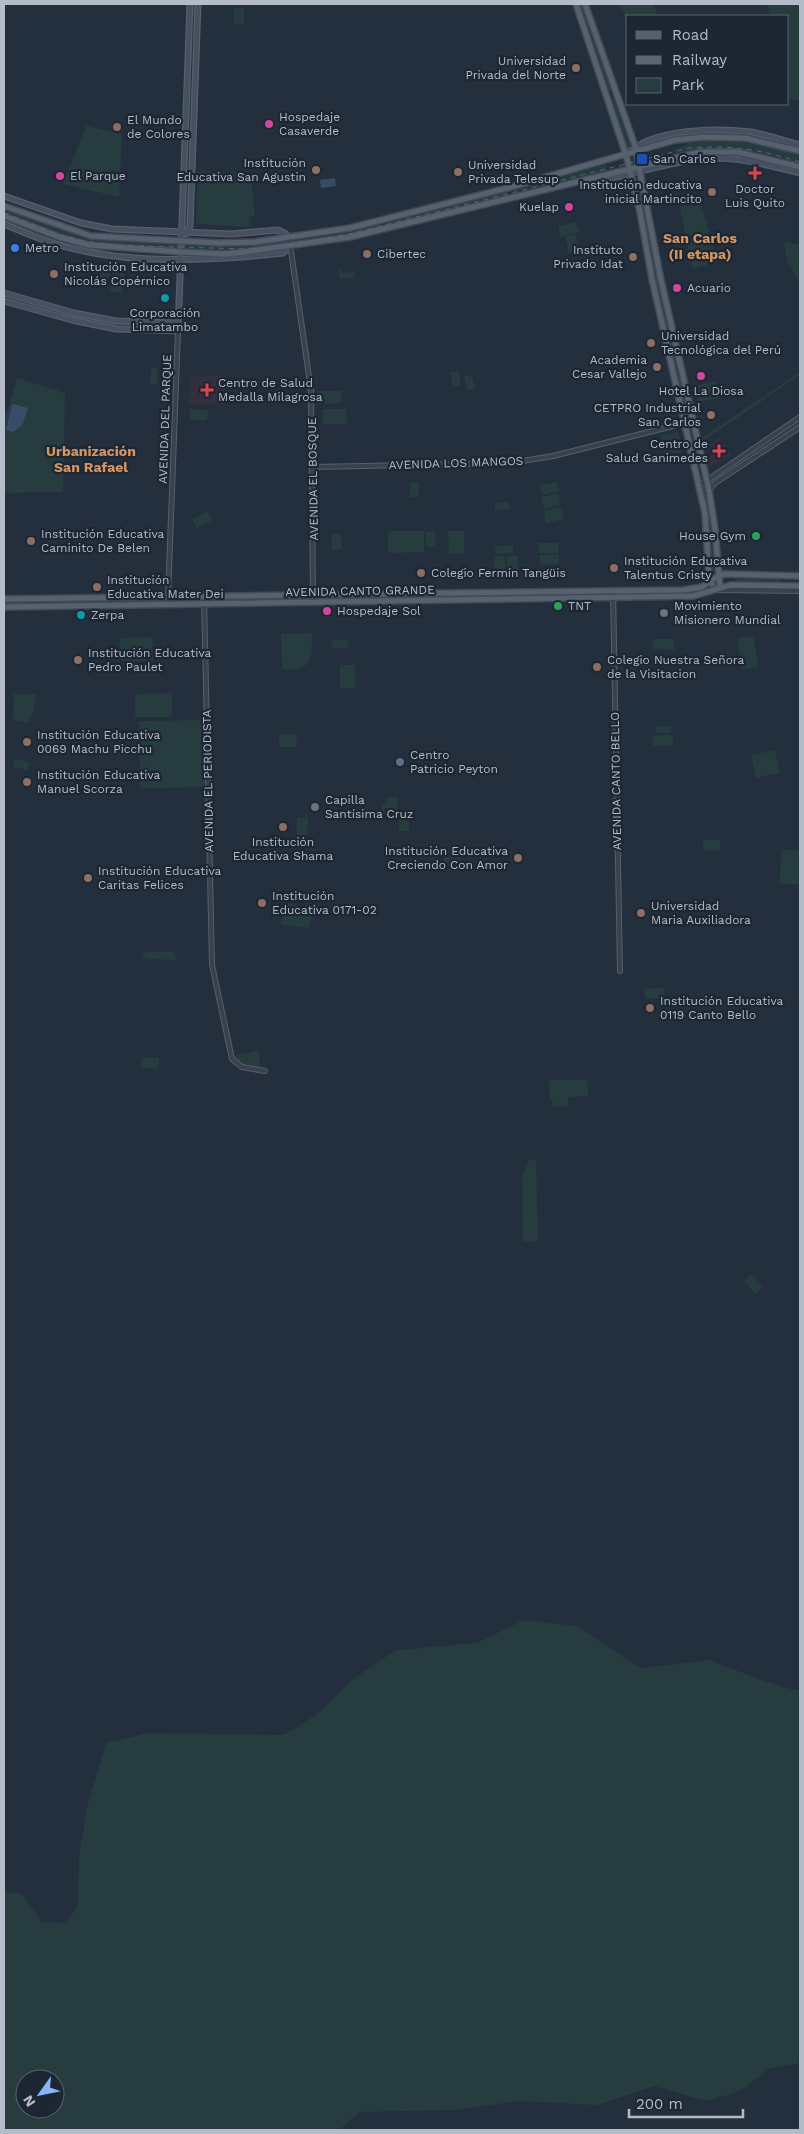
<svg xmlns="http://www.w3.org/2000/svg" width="804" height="2134" font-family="'Work Sans',sans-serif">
  <rect width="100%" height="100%" fill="#242f3e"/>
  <g fill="#32303f">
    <path d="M191,375L225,376L224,405L189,404Z"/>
    <path d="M720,437L732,456L709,467L707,457L711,456L708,446Z"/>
  </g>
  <g fill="#263c3f" fill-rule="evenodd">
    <path d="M193,4H196L194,63H191Z"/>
    <path d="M578,4H583L612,91H607Z"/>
    <path d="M620,4H654L657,16H628V27Z"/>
    <path d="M767,4H800V101L788,98V16H770Z"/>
    <rect x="234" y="8" width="10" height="16"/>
    <path d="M190,81H193L191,131L189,130Z"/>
    <path d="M614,97L632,149L628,151L611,99Z"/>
    <path d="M86,126L122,134L119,197L63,184Z"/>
    <path d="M188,134H190L188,225H185Z"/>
    <path d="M700,139H719L718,142H741L800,154V165C753,153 724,144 674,153V149L687,145L686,141Z"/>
    <path d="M725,152L754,156L753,159C716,154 686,159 649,166L688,156Z"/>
    <path d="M606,164L608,171L514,192L515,188Z"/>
    <path d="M197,171L250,173L255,216L249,217L251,227L196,224Z"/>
    <path d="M640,178L646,208L642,209L633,179Z"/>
    <path d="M507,190L509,195L405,220L406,216Z"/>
    <path d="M700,201L718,262L692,269L680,206Z"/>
    <path d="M4,207L79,234L96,238L97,243C79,247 23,221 4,214Z"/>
    <path d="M647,216L679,367L675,370L652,272L643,218Z"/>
    <path d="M4,217L33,230V232L4,223Z"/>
    <path d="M576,222L579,232L560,237L558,226Z"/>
    <path d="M575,234L580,250L569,253L565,237Z"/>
    <path d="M101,239L178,243L180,248L178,250L100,243Z"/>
    <path d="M282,240L281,245L223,252L183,249L184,243Z"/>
    <path d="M786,242L800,245V282L788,263L784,245Z"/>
    <path d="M96,268L110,270L109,278L95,276Z"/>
    <path d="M113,269L125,271L122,293L110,291Z"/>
    <path d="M339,270H342V273L354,272V278L340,279Z"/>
    <path d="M4,295L83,318V321L4,300Z"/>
    <path d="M90,318L175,325V328H146L89,323Z"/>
    <path d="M151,368H157V384H150Z"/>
    <path d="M458,371L461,385L453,387L450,373Z"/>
    <path d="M800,372V375L703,441L700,439Z"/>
    <path d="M472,375L475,389L467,390L464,376Z"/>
    <path d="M680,376L692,425L688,427L677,377Z"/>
    <path d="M17,378L65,393L63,492L4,493V422Z"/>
    <path d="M716,381L720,398L698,402L694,386Z"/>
    <path d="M317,391H341V403L317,404Z"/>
    <path d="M190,409L208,410L207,420H190Z"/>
    <path d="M323,409H346L347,424H323Z"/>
    <path d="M800,419V425L713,484L709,482Z"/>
    <path d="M678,432L682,452L664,455L661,435Z"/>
    <path d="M410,482H419L418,497H410Z"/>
    <path d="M557,482L559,491L542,495L540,485Z"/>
    <path d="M558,493L561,505L544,509L541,497Z"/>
    <path d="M708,497L714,538H711L704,500Z"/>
    <path d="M509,502V509L495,510V503Z"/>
    <path d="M561,507L564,519L546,523L544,511Z"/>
    <path d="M208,511L212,520L197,528L192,519Z"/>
    <path d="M388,531H424V552L388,553Z"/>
    <path d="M448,531H464V554H449Z"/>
    <rect x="426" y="532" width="9" height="14"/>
    <path d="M331,534H341L342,549L332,550Z"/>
    <path d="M712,540H715L716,570L713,572L710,541Z"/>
    <path d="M539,543H558L559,553H539Z"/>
    <path d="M513,545L514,553L495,554L494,546Z"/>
    <path d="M559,554V564L540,565V555Z"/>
    <path d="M518,555V574H507V556Z"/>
    <path d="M494,556H505L506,574L494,575Z"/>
    <path d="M734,576L782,577L781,584L738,583L734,578Z"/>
    <path d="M703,589L704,591L697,594L618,595L617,593Z"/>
    <path d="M609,593L608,595L496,597L495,596Z"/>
    <path d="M484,594L483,597L364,599V597Z"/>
    <path d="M313,597L312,600L208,602L207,600Z"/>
    <path d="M201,599V601L77,604L78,601Z"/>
    <path d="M312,633C312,660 313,671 282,669L281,634Z"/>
    <path d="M753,636L759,667L742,669L737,638Z"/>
    <path d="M152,637L153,661H121L120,638Z"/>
    <path d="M348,639L349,647L332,649L331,641Z"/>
    <path d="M653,639H674V650L653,649Z"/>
    <rect x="340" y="665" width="15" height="23"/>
    <path d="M172,693V717H135V694Z"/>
    <path d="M14,694H36L33,713L28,723L13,720Z"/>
    <path d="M204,720L206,787L140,788L139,721Z"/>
    <rect x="656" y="726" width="15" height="7"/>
    <path d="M279,734H296L297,747H279Z"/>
    <rect x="653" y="735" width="20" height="11"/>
    <path d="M775,750L780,773L756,778L751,755Z"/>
    <path d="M14,759L29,762L28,770L13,767Z"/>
    <path d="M387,797H397L398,815L387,816V808H384V811H382V803H387Z"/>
    <path d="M308,817L307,835H297V818Z"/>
    <rect x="399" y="817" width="10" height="14"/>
    <path d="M703,840H720V850L703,851Z"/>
    <path d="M782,849L800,851V885L779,883Z"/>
    <rect x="444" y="857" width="16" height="9"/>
    <path d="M288,903L314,910L309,928L280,924Z"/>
    <path d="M147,952H173L175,953L176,960L147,959L143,956V953Z"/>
    <path d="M664,988V998L645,999L644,989Z"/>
    <path d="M258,1050L261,1068L240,1064L233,1056Z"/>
    <path d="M142,1057L159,1058L158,1069L141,1068Z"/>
    <path d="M549,1080H587L588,1096L568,1097V1106L553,1107L552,1099H550Z"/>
    <path d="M536,1159L538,1240L536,1242L523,1241L522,1178L528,1161Z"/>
    <path d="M751,1274L763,1286L755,1294L744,1281Z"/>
    <path d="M524,1620L577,1626L641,1668L709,1660L756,1678L793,1690H800V2063L770,2068L741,2091L706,2101L654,2086L597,2105L519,2101L455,2110L360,2112L339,2130H4V1892L22,1894L42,1922L66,1923L78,1905L79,1856L87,1807L106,1743L147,1733L284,1735L316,1715L353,1679L396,1650L477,1643ZM25,2079H55V2109H25Z"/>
  </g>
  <g fill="#394c67">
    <path d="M335,178L336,186L321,188L320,180Z"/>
    <path d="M14,404L28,408L22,426L13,432L6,430L12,405Z"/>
  </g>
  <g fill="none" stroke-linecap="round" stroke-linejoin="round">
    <g stroke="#565f6c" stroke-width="6">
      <g id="tertiary">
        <path d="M289,237L311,390L313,602"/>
        <path d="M313,467L510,463L553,456L685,423"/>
        <path d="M699,486L800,417"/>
        <path d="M701,494L707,493L715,483L800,427"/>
        <path d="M613,590L620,971"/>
        <path d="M717,590L800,591"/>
        <path d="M204,596L212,965L232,1059L242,1067L265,1071"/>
        <path d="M168,597L178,331"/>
      </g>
    </g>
    <g stroke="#565f6c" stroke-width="7">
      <g id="secondary">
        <path d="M628,153C655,128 717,128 751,132C768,135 784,141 800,145"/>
        <path d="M598,177L608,179C644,171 683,158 721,158C748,159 775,167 800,173"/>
        <path d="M4,196L81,223L112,229L231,234L278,230L286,234L289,237"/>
        <path d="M4,224C30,235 56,246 84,251C145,264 221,260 283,253L290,246"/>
        <path d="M186,234L190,226L198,4"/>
        <path d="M4,293L74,313L116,321L178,323"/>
        <path d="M4,301L72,320L116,329L178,331L190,4"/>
      </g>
    </g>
    <g stroke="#414a57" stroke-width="8">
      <g id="primary">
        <path d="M576,4L626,155L640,212L652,279L705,513L709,577L712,584"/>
        <path d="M585,4L635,146L661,280L709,490L715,529L720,587"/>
        <path d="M4,206L91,236L219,243L255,242L350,228L511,187L675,140L704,137L745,138L800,151"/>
        <path d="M4,216L59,237L89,245L181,252L224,254L244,252L350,237L700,152H738L800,167"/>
        <path d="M4,599L684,590L702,587L718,576L725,574L800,576"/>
        <path d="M4,607L693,596L731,585L800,586"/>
      </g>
    </g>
    <use href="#tertiary" stroke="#38414e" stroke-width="4"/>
    <use href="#secondary" stroke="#465061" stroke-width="4.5"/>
    <use href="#primary" stroke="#56606e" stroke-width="5"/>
    <path stroke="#5a6575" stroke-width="1" stroke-dasharray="5 5" stroke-linecap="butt" d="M4,213L58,234L84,241L111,245L246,249L294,244L349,234L689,148C734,145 757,149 800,162"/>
  </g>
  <g fill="#8d6e63" stroke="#1d2633" stroke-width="2">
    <circle cx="576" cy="68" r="5"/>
    <circle cx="117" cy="127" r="5"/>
    <circle cx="316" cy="170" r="5"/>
    <circle cx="458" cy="172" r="5"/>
    <circle cx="712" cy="192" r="5"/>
    <circle cx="367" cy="254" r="5"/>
    <circle cx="633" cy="257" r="5"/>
    <circle cx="54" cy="274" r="5"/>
    <circle cx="651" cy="343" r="5"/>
    <circle cx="657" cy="367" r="5"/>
    <circle cx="711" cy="415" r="5"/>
    <circle cx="31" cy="541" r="5"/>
    <circle cx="614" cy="568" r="5"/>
    <circle cx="421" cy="573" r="5"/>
    <circle cx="97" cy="587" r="5"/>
    <circle cx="78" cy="660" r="5"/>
    <circle cx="597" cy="667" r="5"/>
    <circle cx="27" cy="742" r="5"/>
    <circle cx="27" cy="782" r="5"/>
    <circle cx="283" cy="827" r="5"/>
    <circle cx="518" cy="858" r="5"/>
    <circle cx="88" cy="878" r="5"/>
    <circle cx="262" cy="903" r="5"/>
    <circle cx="641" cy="913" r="5"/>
    <circle cx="650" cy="1008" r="5"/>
  </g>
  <g fill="#d1479c" stroke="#1d2633" stroke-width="2">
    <circle cx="269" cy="124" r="5"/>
    <circle cx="60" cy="176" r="5"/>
    <circle cx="569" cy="207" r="5"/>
    <circle cx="677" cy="288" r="5"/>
    <circle cx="701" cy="376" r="5"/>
    <circle cx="327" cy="611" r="5"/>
  </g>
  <rect fill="#1a4fb4" stroke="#1d2633" stroke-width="2" x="636" y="153" width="12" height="12" rx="2.5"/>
  <g fill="#e0444e" stroke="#1d2633" stroke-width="2">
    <path d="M752.5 165.5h5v5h5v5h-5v5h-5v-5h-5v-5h5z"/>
    <path d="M204.5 382.5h5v5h5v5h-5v5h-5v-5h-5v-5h5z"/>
    <path d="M716.5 443.5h5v5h5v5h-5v5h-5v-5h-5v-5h5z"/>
  </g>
  <circle fill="#3f7fe0" stroke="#1d2633" stroke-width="2" cx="15" cy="248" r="5"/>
  <g fill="#0f9aa8" stroke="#1d2633" stroke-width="2">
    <circle cx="165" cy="298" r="5"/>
    <circle cx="81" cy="615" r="5"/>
  </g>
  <g fill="#2e9e5b" stroke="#1d2633" stroke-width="2">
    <circle cx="756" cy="536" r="5"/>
    <circle cx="558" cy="606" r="5"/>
  </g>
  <g fill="#6b7280" stroke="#1d2633" stroke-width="2">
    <circle cx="664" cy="613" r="5"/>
    <circle cx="315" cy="807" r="5"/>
  </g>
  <circle fill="#5c6f8a" stroke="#1d2633" stroke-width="2" cx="400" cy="762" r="5"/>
  <g text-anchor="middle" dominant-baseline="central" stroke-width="4.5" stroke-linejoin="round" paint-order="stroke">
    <g font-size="12" fill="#b4bcc9" stroke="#1d2633" text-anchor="start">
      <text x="566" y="61" text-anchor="end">Universidad<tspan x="566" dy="14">Privada del Norte</tspan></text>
      <text x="279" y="117">Hospedaje<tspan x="279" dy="14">Casaverde</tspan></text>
      <text x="127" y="120">El Mundo<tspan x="127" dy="14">de Colores</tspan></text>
      <text x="653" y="159">San Carlos</text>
      <text x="306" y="163" text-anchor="end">Institución<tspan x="306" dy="14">Educativa San Agustin</tspan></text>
      <text x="468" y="165">Universidad<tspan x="468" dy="14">Privada Telesup</tspan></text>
      <text x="70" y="176">El Parque</text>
      <text x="702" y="185" text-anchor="end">Institución educativa<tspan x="702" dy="14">inicial Martincito</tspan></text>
      <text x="755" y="189" text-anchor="middle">Doctor<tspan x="755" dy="14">Luis Quito</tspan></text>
      <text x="559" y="207" text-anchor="end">Kuelap</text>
      <text x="25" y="248">Metro</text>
      <text x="623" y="250" text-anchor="end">Instituto<tspan x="623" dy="14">Privado Idat</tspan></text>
      <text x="377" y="254">Cibertec</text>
      <text x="64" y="267">Institución Educativa<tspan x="64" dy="14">Nicolás Copérnico</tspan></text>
      <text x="687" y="288">Acuario</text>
      <text x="165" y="313" text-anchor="middle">Corporación<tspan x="165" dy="14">Limatambo</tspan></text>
      <text x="661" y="336">Universidad<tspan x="661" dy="14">Tecnológica del Perú</tspan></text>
      <text x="647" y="360" text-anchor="end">Academia<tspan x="647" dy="14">Cesar Vallejo</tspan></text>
      <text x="218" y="383">Centro de Salud<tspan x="218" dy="14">Medalla Milagrosa</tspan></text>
      <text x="701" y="391" text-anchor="middle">Hotel La Diosa</text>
      <text x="701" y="408" text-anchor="end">CETPRO Industrial<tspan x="701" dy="14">San Carlos</tspan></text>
      <text x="708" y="444" text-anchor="end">Centro de<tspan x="708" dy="14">Salud Ganimedes</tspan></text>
      <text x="41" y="534">Institución Educativa<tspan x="41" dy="14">Caminito De Belen</tspan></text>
      <text x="746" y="536" text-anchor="end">House Gym</text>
      <text x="624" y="561">Institución Educativa<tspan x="624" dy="14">Talentus Cristy</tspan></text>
      <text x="431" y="573">Colegio Fermín Tangüis</text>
      <text x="107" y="580">Institución<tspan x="107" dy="14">Educativa Mater Dei</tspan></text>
      <text x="568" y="606">TNT</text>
      <text x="674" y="606">Movimiento<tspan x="674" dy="14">Misionero Mundial</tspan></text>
      <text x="337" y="611">Hospedaje Sol</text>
      <text x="91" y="615">Zerpa</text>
      <text x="88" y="653">Institución Educativa<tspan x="88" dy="14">Pedro Paulet</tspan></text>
      <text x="607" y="660">Colegio Nuestra Señora<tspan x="607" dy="14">de la Visitacion</tspan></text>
      <text x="37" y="735">Institución Educativa<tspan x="37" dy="14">0069 Machu Picchu</tspan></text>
      <text x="410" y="755">Centro<tspan x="410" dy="14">Patricio Peyton</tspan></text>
      <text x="37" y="775">Institución Educativa<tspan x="37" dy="14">Manuel Scorza</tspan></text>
      <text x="325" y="800">Capilla<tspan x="325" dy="14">Santísima Cruz</tspan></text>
      <text x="283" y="842" text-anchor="middle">Institución<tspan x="283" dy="14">Educativa Shama</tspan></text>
      <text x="508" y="851" text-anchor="end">Institución Educativa<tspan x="508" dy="14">Creciendo Con Amor</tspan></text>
      <text x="98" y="871">Institución Educativa<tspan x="98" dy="14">Caritas Felices</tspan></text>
      <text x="272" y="896">Institución<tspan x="272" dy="14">Educativa 0171-02</tspan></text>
      <text x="651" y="906">Universidad<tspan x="651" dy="14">Maria Auxiliadora</tspan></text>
      <text x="660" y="1001">Institución Educativa<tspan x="660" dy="14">0119 Canto Bello</tspan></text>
    </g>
    <g font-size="12" fill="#b4bcc9" stroke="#1d2633">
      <text transform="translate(165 419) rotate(-88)">AVENIDA DEL PARQUE</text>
      <text transform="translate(456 463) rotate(-2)">AVENIDA LOS MANGOS</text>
      <text transform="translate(313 479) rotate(-91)">AVENIDA EL BOSQUE</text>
      <text transform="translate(360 591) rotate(-1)">AVENIDA CANTO GRANDE</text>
      <text transform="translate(208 781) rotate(-91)">AVENIDA EL PERIODISTA</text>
      <text transform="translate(616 781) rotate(-91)">AVENIDA CANTO BELLO</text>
    </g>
    <g font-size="14" font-weight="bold" fill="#d59563" stroke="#1d2633">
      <text x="700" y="238">San Carlos<tspan x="700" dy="16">(II etapa)</tspan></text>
      <text x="91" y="451">Urbanización<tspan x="91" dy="16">San Rafael</tspan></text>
    </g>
  </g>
  <rect width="804" height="2134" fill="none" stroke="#b4bcc9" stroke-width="10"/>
  <rect x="626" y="15" width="162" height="90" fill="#1d2633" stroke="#59626f"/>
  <rect x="636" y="31" width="25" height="8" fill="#56606e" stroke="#59626f"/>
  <text x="672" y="40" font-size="15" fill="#b4bcc9">Road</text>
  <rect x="636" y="56" width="25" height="8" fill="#5a6575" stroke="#59626f"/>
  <text x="672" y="65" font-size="15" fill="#b4bcc9">Railway</text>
  <rect x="636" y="78" width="25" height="15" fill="#263c3f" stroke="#59626f"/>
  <text x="672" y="90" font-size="15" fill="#b4bcc9">Park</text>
  <g transform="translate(40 2094) rotate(237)"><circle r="24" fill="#1d2633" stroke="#59626f"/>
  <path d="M0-4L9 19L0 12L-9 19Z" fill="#8ab4f8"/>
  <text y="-8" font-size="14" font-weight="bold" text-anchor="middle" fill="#b4bcc9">N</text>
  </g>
  <path d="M629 2109v8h114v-8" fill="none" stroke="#b4bcc9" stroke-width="2.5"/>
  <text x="636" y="2109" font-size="15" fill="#b4bcc9" stroke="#1d2633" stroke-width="4" paint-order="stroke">200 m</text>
</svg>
